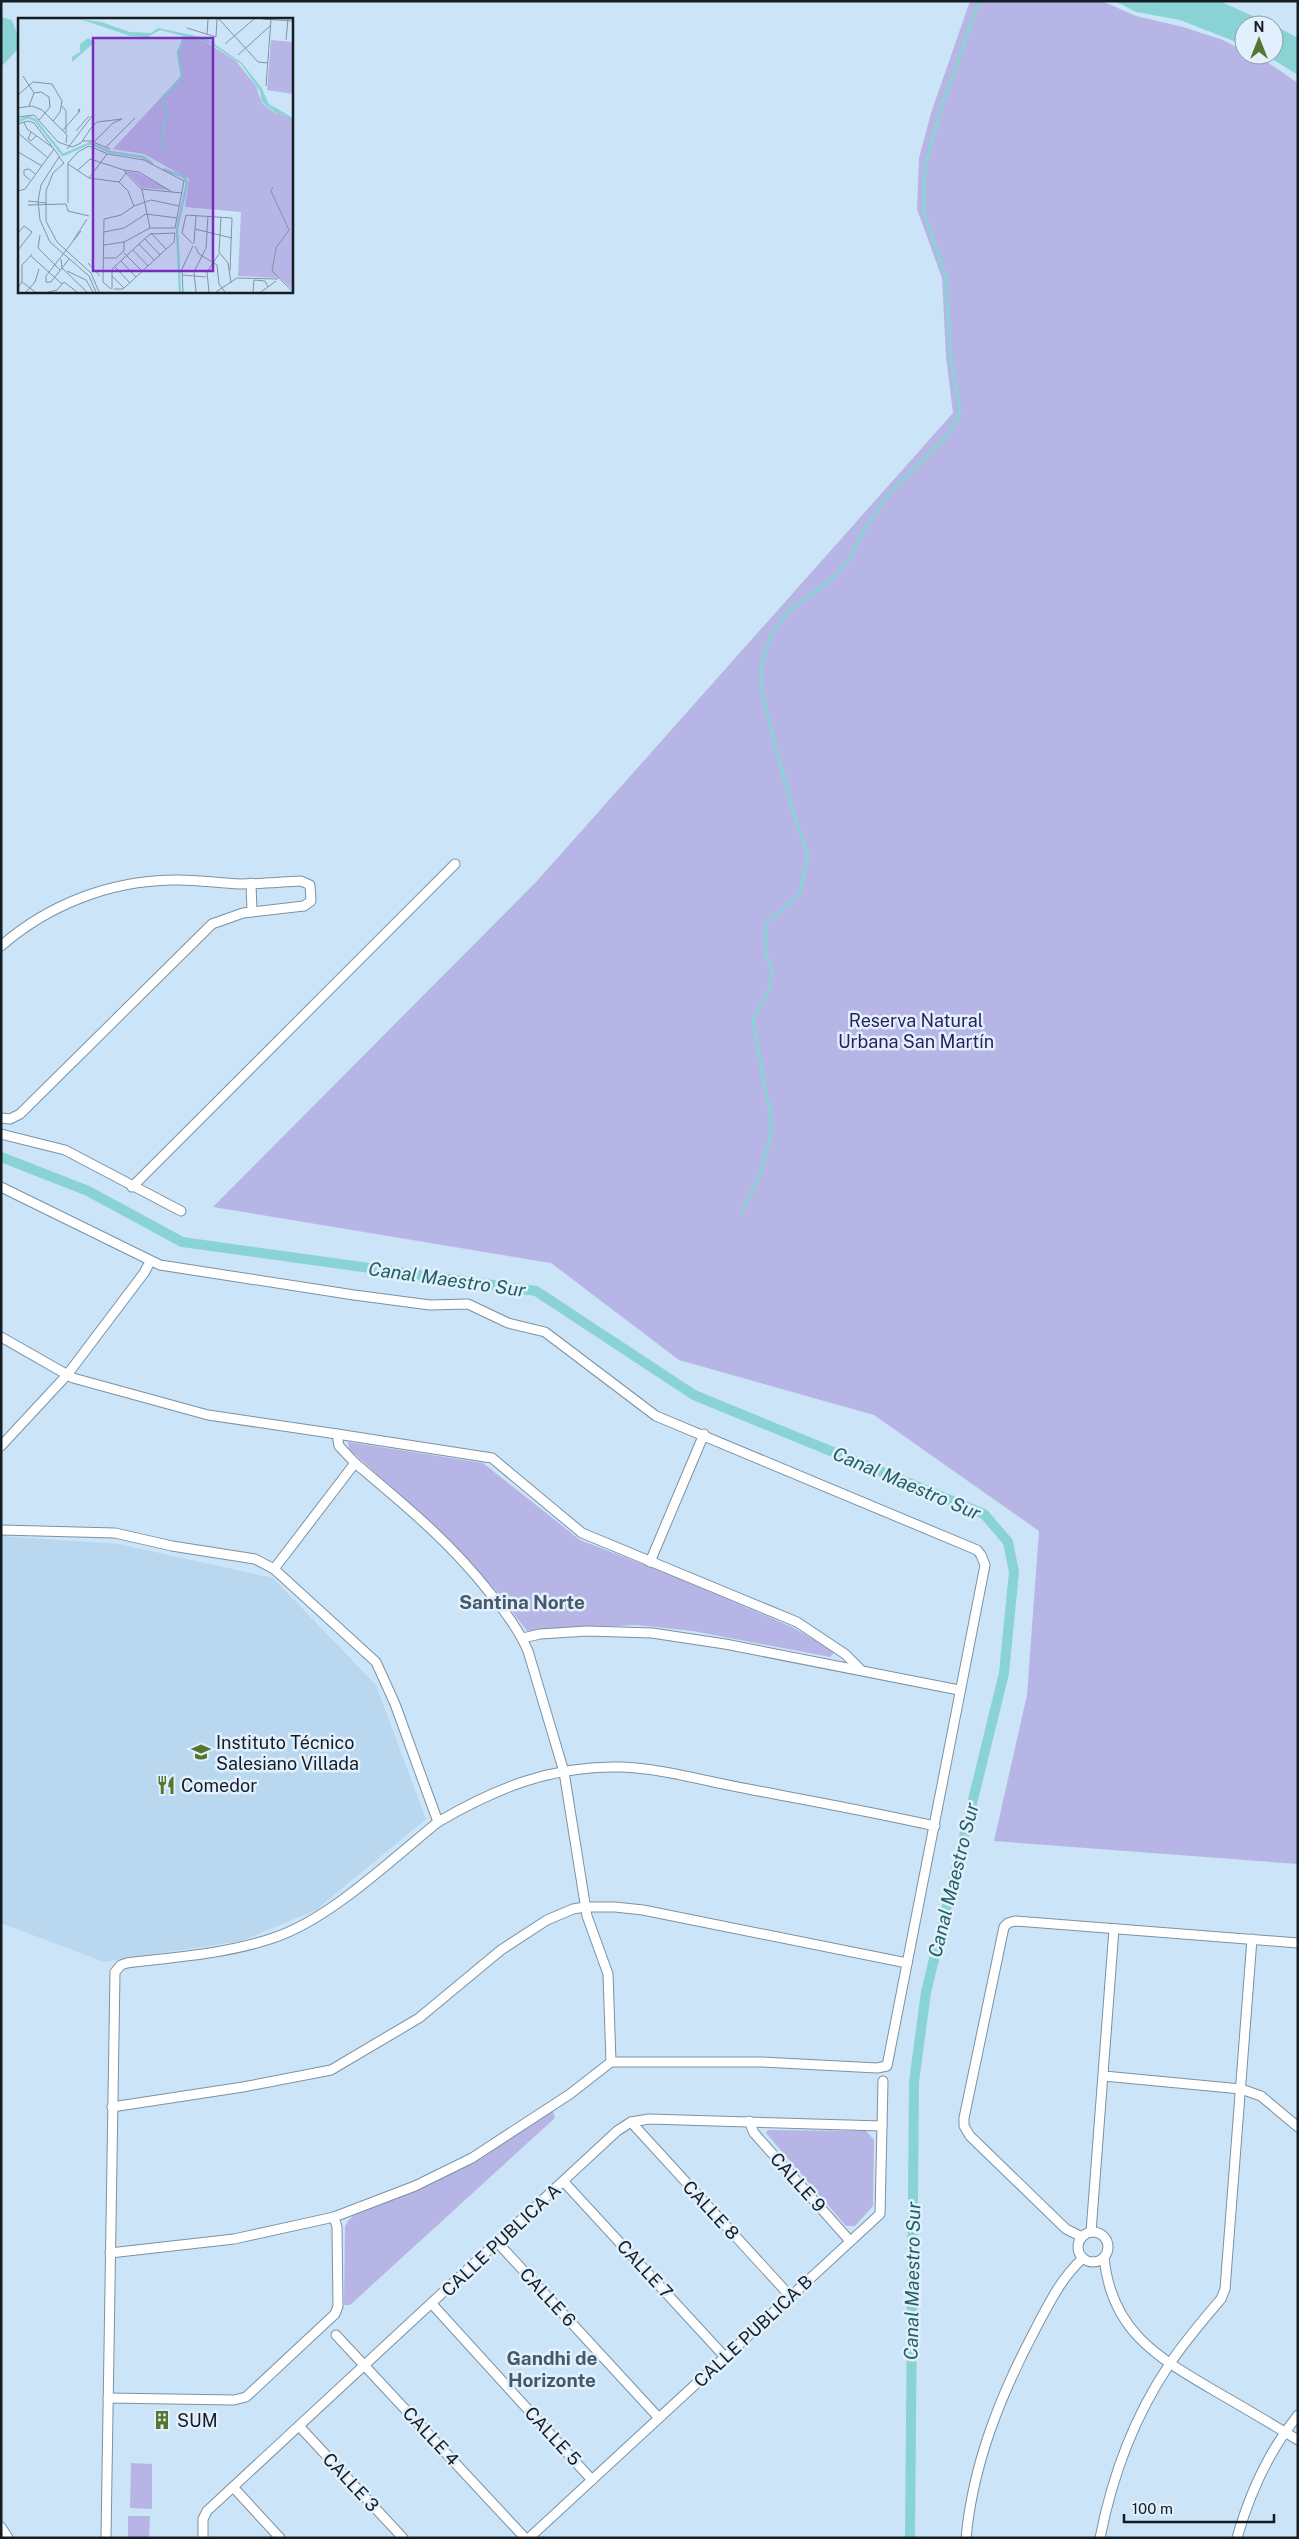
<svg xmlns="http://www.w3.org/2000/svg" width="1299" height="2539" font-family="'Public Sans',sans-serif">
  <rect width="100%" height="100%" fill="#cce4f7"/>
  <path fill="#b9d8f0" d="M1,1536L119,1544L273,1578L376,1685L426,1819L316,1910L241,1941L104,1962L1,1923Z"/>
  <g fill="#b6b5e5">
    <path d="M970,1H1102L1136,16L1183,27L1223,40L1244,51V55C1263,55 1282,73 1298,83V1864L994,1841L1027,1695L1039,1531L874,1415L679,1360L551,1263L213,1207L537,881L953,413L946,357L942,278L917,209L919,158L931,113Z"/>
    <path d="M348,1442L483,1463L580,1540L681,1579L792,1627L835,1652L830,1657L693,1631L636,1625L527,1631L499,1594L450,1540L349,1449Z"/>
    <path d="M553,2111L555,2118L350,2305H344L345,2227L348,2221L354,2215C425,2188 490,2155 553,2111Z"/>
    <path d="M768,2130L866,2131L874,2140L873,2206L855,2226H846L766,2133Z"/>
    <path d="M131,2463L152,2464V2509L130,2508Z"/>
    <path d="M128,2516H150L149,2538H128Z"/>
  </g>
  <g fill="#8ad3d4">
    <path d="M1115,1H1219L1274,25H1244V45L1180,20L1136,12Z"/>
    <path d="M1,17L12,20L19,39V48L1,67Z"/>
    <path d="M1274,25L1298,38V75L1266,55H1274Z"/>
  </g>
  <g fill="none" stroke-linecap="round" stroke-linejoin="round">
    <path stroke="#8ad3d4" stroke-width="3" d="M742,1212L759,1177L771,1135V1114L766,1094L753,1019L768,992L772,974L765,949L766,924L800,893L808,854L793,812L762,695L761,667L771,636L787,612L830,581L851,558L862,533L886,497L947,435L960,413L950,353L946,277L924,212L925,166L941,109L979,1"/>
    <path stroke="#8ad3d4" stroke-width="10" d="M1,1157L88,1191L182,1242L536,1291L694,1395L984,1514L1008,1542L1014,1572L1004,1673L926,1992L914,2082L910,2538"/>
    <g stroke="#7b92a4" stroke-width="11">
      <g id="street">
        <path d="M251,883L252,912"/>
        <path d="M1,946C48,905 109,881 172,880C194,879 217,883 240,884C260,884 280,882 301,881L310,885L311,901L304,906L243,913L212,924L20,1114L10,1119L1,1118"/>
        <path d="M1,1134L65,1150L181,1211"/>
        <path d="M1,1187L160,1265L354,1295L430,1305L468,1304L508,1323L545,1332L656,1416L977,1550L981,1555L985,1565L887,2066L877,2068L762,2062H611L570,2094L472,2158L415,2186L334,2217L337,2227L338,2306L335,2314L246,2397L234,2400L108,2398"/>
        <path d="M132,1187L455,864"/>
        <path d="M1,1337L73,1378L208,1415L337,1434L339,1446L355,1463L274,1569"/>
        <path d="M337,1434L492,1458L582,1533L797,1622L845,1654L860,1669"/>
        <path d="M1,1446L67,1375L144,1273L150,1262"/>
        <path d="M355,1463C406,1506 449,1541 490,1593C505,1611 519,1630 528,1651L564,1772L587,1916L608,1974L611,2062"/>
        <path d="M1,1530L115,1533L172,1546L255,1559L274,1569L376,1662L395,1704L438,1822C392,1859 329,1920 273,1938C226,1954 176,1957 127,1963L121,1965L115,1972L106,2538"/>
        <path d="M650,1562L704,1434"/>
        <path d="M523,1638L540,1634L587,1631L652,1633L725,1644L959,1690"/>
        <path d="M438,1822C496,1788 553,1765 621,1767C660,1768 709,1782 748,1789C811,1801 873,1812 935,1826"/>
        <path d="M1104,2076L1241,2089L1261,2096L1298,2127"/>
        <path d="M112,2107L243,2087L331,2070L419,2018L501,1950L547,1920L573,1909L585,1907H615L643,1910L907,1963"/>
        <path d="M749,2121L754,2133L850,2241"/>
        <path d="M631,2122L791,2297"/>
        <path d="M564,2182L725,2357"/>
        <circle cx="1093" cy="2247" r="15"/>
        <path d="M1091,2232L1114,1929"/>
        <path d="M1082,2237L1066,2229L970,2136L964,2126V2118L1004,1927L1008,1923L1015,1921L1298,1943"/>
        <path d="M498,2243L659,2418"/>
        <path d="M110,2253L234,2239L334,2217"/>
        <path d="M1104,2257C1111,2331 1157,2357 1215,2391C1243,2407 1270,2423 1298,2440"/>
        <path d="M432,2304L592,2480"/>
        <path d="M336,2335L525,2538"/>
        <path d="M299,2426L403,2538"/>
        <path d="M233,2487L280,2538"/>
        <path d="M1,2527L8,2538"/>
        <path d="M203,2538V2519L207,2511L617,2131L631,2122L649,2119L882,2126"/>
        <path d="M529,2538L880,2214L883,2081"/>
        <path d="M966,2538C973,2463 1001,2394 1036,2328C1049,2303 1062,2277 1083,2258"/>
        <path d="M1100,2538C1112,2477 1134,2417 1169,2365C1184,2342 1203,2320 1221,2299L1225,2289L1252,1939"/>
        <path d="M1237,2538C1250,2492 1268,2452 1298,2415"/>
      </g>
    </g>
    <use href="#street" stroke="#fff" stroke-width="9"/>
  </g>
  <defs>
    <g id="school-bare" transform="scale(1.5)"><path d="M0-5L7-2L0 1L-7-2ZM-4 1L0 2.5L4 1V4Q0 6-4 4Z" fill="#54762e" stroke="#e1f0fc" stroke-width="2.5" paint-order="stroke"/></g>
    <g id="restaurant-bare" transform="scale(1.5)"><path d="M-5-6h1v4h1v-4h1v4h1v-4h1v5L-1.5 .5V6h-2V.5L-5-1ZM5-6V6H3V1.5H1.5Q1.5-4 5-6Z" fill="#54762e" stroke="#e1f0fc" stroke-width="2.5" paint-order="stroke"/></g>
    <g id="building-bare" transform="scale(1.5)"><path d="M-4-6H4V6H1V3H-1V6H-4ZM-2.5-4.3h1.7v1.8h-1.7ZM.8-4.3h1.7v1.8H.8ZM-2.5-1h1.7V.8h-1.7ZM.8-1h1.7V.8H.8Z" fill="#54762e" stroke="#e1f0fc" stroke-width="2.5" paint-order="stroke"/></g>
  </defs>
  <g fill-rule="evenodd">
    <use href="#school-bare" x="201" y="1752"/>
    <use href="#restaurant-bare" x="166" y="1785"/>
    <use href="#building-bare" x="162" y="2420"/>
  </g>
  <g text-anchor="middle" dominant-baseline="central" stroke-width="5" stroke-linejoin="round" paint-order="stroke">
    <g font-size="18" fill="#291f5b" stroke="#e1f0fc">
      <text x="916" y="1020">Reserva Natural<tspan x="916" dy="21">Urbana San Martín</tspan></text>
    </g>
    <g font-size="18" fill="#141d24" stroke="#e1f0fc" text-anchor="start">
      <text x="216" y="1742">Instituto Técnico<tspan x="216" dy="21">Salesiano Villada</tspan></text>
      <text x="181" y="1785">Comedor</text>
      <text x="177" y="2420">SUM</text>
    </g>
    <g font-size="18" fill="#141d24" stroke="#e1f0fc">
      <text transform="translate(798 2182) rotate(48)">CALLE 9</text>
      <text transform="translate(711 2210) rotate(47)">CALLE 8</text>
      <text transform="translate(501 2240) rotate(-43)">CALLE PUBLICA A</text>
      <text transform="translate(645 2269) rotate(47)">CALLE 7</text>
      <text transform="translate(548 2297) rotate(47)">CALLE 6</text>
      <text transform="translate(753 2331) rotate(-43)">CALLE PUBLICA B</text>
      <text transform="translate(431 2436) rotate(47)">CALLE 4</text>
      <text transform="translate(553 2436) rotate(47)">CALLE 5</text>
      <text transform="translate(351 2482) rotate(47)">CALLE 3</text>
    </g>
    <g font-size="19" font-style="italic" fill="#215f60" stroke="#e1f0fc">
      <text transform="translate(447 1279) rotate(8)">Canal Maestro Sur</text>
      <text transform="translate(907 1483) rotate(23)">Canal Maestro Sur</text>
      <text transform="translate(953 1880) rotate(-76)">Canal Maestro Sur</text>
      <text transform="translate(912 2281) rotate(-89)">Canal Maestro Sur</text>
    </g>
    <g font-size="19" font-weight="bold" fill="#445969" stroke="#e1f0fc">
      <text x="522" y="1602">Santina Norte</text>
      <text x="552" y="2358">Gandhi de<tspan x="552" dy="22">Horizonte</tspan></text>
    </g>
  </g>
  <g transform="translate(18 18)">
    <rect width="275" height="275" fill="#cce4f7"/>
    <path d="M166,17L188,24L218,43L238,68L244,85L257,95L275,100V272L262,260L220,258L223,194L167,189L171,161L126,136L95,131L163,58L160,35ZM253,22L275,24V76L249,72ZM107,153L120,155L152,172L124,170Z" fill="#b6b5e5"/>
    <path d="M62,1L83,4L112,14L133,15L140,10L188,20L224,45L243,69L251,86L275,100L258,95L244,84L242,73L223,46L192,25L142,12L130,19L112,18ZM70,20L77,24L54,44V39L62,34V26Z" fill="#8ad3d4"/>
    <path fill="none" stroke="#8ad3d4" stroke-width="2.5" d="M0,103L10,99L17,102L45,137L72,125L92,134L125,139L135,146M144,132L146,105L150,99L145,81L164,58L160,35L167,17M145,151L166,159L169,165L159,211L162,274"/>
    <path fill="none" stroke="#8294a3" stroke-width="1" d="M201,1L240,44L250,45M245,1L275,3M169,10L198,19M189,16L190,1M198,19L199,1M268,22L270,1M207,26L236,1M220,37L252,8M5,58L16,75M248,68L253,2M0,77L15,64L34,66L44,83L42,94L35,103M11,88L16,75L23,74L31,79L32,89L21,102M44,88L48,93V115M0,90L14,88L24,92L49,117L48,125M0,99L16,97L40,124L54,129L63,125L73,110L79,104L104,101L95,105L77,123H65M6,104L9,111L34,129M0,106L10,103L16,105L42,139M45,112L61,94L62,91L60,92L61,94M58,113L71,98M13,114L10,121L13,123L18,118M0,115L30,140M75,124L92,131M88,129L117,100M49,131L74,98M0,134L24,148M50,146L71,160L101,164L110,173L116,188L103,197L86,201L85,264L93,271M60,152L72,141L106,152L108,155L101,164M106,152L121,154L154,174M108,155L124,172L132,210M71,160L89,136M12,162L6,157V152L11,151L17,156M255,169L253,173L271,212L258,230L254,253L275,274M123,171L164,175M0,173L7,171L36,131M10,183L29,185M50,185V145L60,134L71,128L90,136L126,142L166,163L157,210H132L106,224V233L98,240H85M10,187L48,186L50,193L71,198M116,188L133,182L161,188M203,199L201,234L210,245L213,265M177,211L214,220M86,214L106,210L128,196L159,200M0,215L6,208L14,214L0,232M133,215L148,231M22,217L20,230L42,252M127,221L142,237M55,223L69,201M176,225L178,197M121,226L136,242M175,226L164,215L168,197L214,200L212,253M86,227L106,224M177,228L181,236L199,247L201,266L207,274M115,232L130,248M106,235L124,253M13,238L44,266M43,241L44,250L69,274M51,241L33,264H28V258L63,213M103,243L118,259M70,245L82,258M97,249L112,265M49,253L68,262L75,274M164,257L188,259M94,258L106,270M4,264L17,274M0,270L4,263V247L14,236M94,271V251L132,216L157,215M96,271H105L156,224L157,215M8,274L17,264L21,251M30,274L39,272L46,264L59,274M78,274L71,258L32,224L22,202L20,183L23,167L41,139L46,145L35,155L28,173V203L39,224L73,255L81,274M165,274L164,251L175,228M178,274L176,254L188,230L190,198M191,274L189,254L201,236M198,274L219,260L260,261M235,274L236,262L247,263L250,269M243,274L258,263"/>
    <path fill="#7b2cbf" fill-opacity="0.15" stroke="#7b2cbf" stroke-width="2.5" d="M75,20H195V253H75Z"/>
    <rect width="275" height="275" fill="none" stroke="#141d24" stroke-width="2.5"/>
  </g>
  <rect width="1299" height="2539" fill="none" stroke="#141d24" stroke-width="5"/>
  <g transform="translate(1259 40)"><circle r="24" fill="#e1f0fc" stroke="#8f9ca6"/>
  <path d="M0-4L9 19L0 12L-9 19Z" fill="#54762e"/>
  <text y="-8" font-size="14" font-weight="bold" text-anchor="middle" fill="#141d24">N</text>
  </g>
  <path d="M1124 2514v8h150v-8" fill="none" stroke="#141d24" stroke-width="2.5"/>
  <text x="1132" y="2514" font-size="15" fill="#141d24" stroke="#e1f0fc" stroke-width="4" paint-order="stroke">100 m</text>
</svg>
